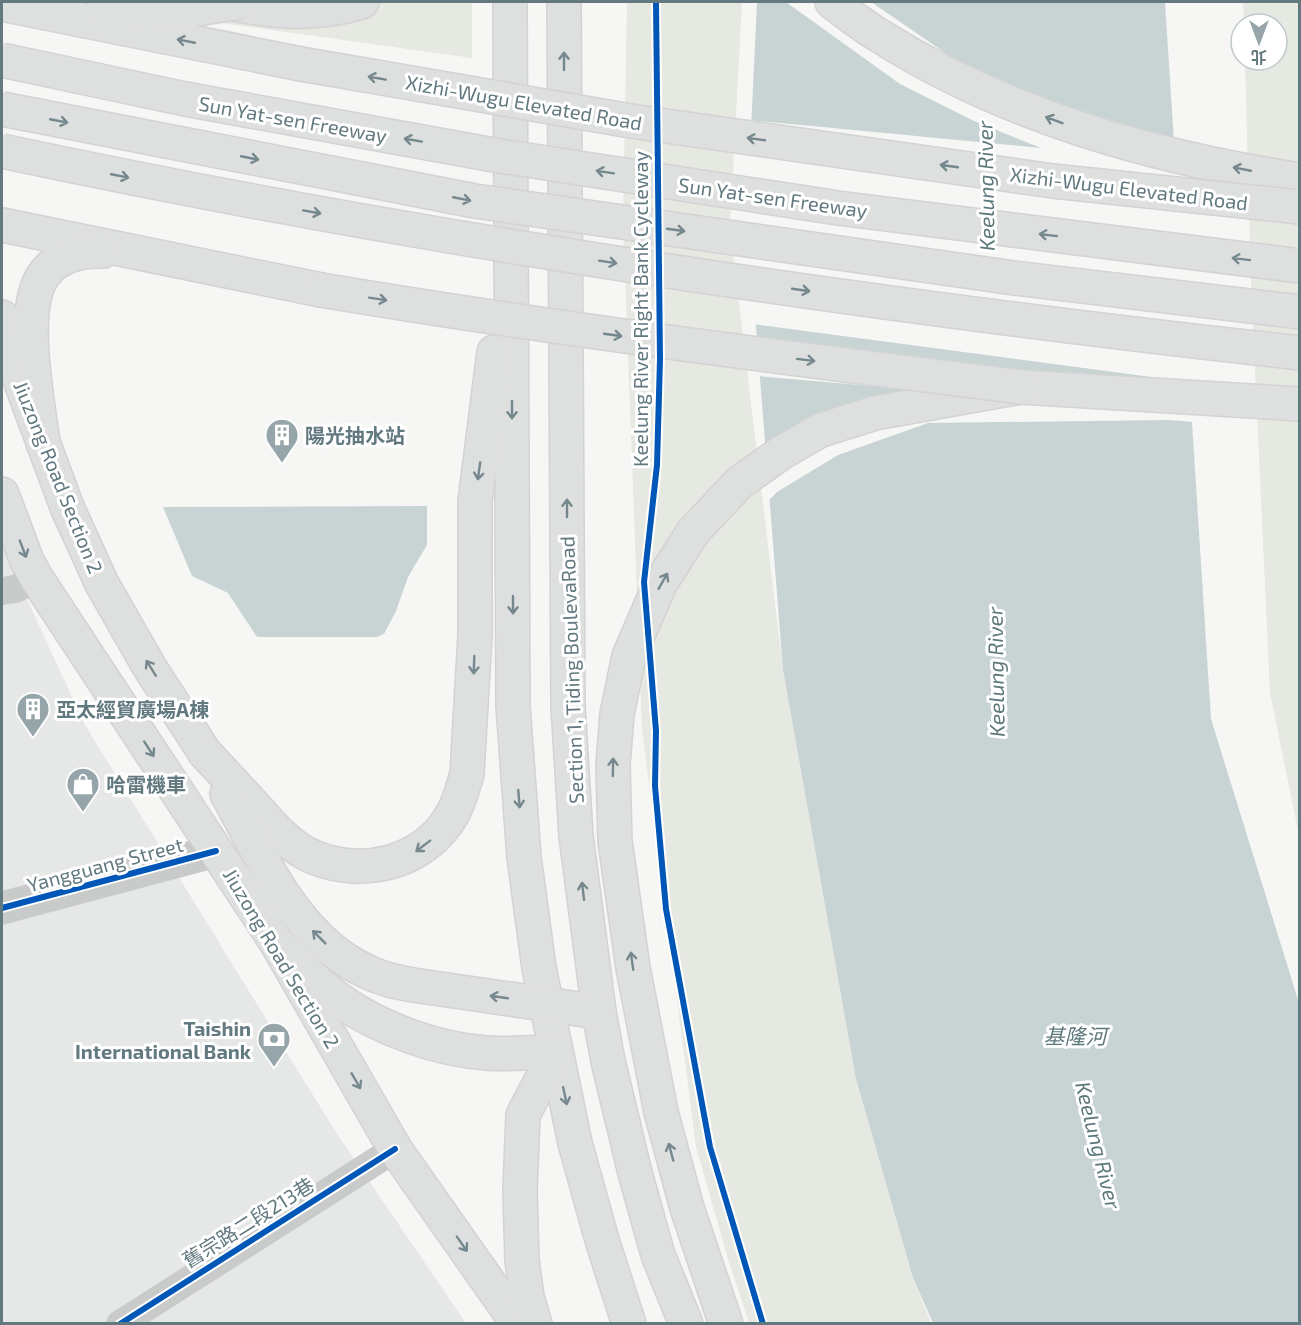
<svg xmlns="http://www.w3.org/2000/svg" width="1301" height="1325" font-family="'Exo 2','Noto Sans TC',sans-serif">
  <rect width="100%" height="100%" fill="#f6f6f5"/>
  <path fill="#e6e8e7" d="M2,545L85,725L337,1134L466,1323H2Z"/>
  <g fill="#e6e8e2">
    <path d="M236,2H472V58L200,20Z"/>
    <path d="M627,2H742L730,228L783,670L856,1079L913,1278L931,1323H749L728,1259L696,1147L642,729L623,220Z"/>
    <path d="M1243,2H1299V835L1270,693L1251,283L1245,60H1277V24H1244Z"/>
  </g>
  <g fill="#c8d4d4">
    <path d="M757,2H1165L1211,719L1299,1003V1323H933L913,1278L856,1079L783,670L747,213Z"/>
    <path d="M427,506V545L408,577L396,611L384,634L377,637H257L228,593L192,576L163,507Z"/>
  </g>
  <path fill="#f6f6f5" d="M786,2H871L979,76L1150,140L1177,144L1195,422L1167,420L928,423L838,455L777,492L767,502L764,467L918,390L757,376L755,351L815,360L1181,381L753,324L744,213L748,120L1041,148L974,121L900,84Z"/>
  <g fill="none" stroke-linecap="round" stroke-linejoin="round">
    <g stroke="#d2d3d3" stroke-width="36">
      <g id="secondary">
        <path d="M2,317L20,380L67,507L102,584L150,668L205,753"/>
        <path d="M2,494L27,561L37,579L276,942L395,1149L518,1324"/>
      </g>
    </g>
    <g stroke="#d2d3d3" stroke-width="36">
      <g id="trunk">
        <path d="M510,2L513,706L524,857L539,968L575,1143L602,1240L629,1324"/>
        <path d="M564,2L568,706L576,836L599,1012L608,1061L635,1173L658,1255L686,1324"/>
        <path d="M205,753C223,772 240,791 258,810C272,826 287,843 305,853C356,880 425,865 453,813C460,800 463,787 467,774L475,635V501L494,352"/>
        <path d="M227,794C263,859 296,940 368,972C382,979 397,982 413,985L599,1012"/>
        <path d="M276,942C297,963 317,984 341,1001C380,1029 439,1050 487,1053C509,1055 533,1052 556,1052L523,1115L520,1191L522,1260L527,1297L535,1324"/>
      </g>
    </g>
    <g stroke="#d2d3d3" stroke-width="36">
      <g id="motorway">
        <path d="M222,2C274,12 311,17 362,2"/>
        <path d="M832,2C847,13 863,26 880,36C1006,116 1153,157 1300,180"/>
        <path d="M2,225L321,290"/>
        <path d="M43,443C38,401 18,307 45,273C58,256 82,250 103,251"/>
        <path d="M726,1324L687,1208L661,1112L633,968L615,841L613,765L617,714L629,656L660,584L693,532L739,483L781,453L821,430L875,413L1021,387L1300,404"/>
      </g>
    </g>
    <g stroke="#c9cbcb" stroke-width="28">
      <path d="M2,591L15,589L37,579"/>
      <path d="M120,1324L395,1149"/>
    </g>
    <path stroke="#c9cbcb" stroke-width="33" d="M2,908L216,851"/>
    <use href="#secondary" stroke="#dedfdf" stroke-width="33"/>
    <use href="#trunk" stroke="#dedfdf" stroke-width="33"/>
    <use href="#motorway" stroke="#dedfdf" stroke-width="33"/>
    <g stroke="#d2d3d3" stroke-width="36" stroke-linecap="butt">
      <g id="motorway-bridge">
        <path d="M2,4L301,64L631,121L1053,181L1300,207"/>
        <path d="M105,9L180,12L240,2"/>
        <path d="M2,60L185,99L494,155L838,208L1300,266"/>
        <path d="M2,109L475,201L1014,278L1300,312"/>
        <path d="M2,151C430,242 864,305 1300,353"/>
        <path d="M321,290C553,329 787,358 1021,387"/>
      </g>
    </g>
    <use href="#motorway-bridge" stroke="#dedfdf" stroke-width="33"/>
    <g stroke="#fff" stroke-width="10">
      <g id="cycleway">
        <path d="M656,2L660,359L657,465L644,582L656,731L655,786L666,909L710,1147L763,1324"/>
        <path d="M2,908L216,851"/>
        <path d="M120,1324L395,1149"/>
      </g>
    </g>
    <use href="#cycleway" stroke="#0057b8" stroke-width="6"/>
  </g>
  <defs><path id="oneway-shaft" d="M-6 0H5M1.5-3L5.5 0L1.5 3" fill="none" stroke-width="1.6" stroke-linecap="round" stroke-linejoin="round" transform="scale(1.5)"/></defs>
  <g stroke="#75888e">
    <use href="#oneway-shaft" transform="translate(186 41) rotate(-169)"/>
    <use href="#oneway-shaft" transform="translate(564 61) rotate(-90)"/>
    <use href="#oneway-shaft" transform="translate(377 78) rotate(-170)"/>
    <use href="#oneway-shaft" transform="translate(1054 120) rotate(-159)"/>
    <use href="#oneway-shaft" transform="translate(59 121) rotate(11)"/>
    <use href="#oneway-shaft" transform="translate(756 139) rotate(-172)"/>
    <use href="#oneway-shaft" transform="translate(413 140) rotate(-170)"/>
    <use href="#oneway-shaft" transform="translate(250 158) rotate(11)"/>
    <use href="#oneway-shaft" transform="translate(949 166) rotate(-172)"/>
    <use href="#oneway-shaft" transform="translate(1242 169) rotate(-169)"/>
    <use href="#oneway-shaft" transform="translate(605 172) rotate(-171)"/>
    <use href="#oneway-shaft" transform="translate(120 176) rotate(11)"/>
    <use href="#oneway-shaft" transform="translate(462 199) rotate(11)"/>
    <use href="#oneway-shaft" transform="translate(312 212) rotate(10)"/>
    <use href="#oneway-shaft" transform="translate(676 230) rotate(8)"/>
    <use href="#oneway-shaft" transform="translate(1048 235) rotate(-173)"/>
    <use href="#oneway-shaft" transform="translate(1241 259) rotate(-173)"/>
    <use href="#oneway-shaft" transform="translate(608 262) rotate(9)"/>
    <use href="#oneway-shaft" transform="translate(801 290) rotate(8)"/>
    <use href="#oneway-shaft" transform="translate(378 299) rotate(9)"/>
    <use href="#oneway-shaft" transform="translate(613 335) rotate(8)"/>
    <use href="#oneway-shaft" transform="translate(806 360) rotate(7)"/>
    <use href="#oneway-shaft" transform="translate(512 410) rotate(90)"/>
    <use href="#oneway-shaft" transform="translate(479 471) rotate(98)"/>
    <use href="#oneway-shaft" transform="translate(567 508) rotate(-90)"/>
    <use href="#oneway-shaft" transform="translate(23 549) rotate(69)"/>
    <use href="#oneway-shaft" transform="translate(663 581) rotate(-60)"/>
    <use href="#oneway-shaft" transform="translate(513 605) rotate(90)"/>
    <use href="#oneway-shaft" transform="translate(474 665) rotate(92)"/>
    <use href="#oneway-shaft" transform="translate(151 668) rotate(-122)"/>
    <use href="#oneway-shaft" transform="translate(149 749) rotate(57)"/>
    <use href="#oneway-shaft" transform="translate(613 767) rotate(-89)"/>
    <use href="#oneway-shaft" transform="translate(519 799) rotate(85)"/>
    <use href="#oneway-shaft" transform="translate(423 846) rotate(143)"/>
    <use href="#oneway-shaft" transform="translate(583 891) rotate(-97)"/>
    <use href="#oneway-shaft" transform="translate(319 937) rotate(-135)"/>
    <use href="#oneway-shaft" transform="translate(632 961) rotate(-98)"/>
    <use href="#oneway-shaft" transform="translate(499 997) rotate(-172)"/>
    <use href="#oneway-shaft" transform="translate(356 1081) rotate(60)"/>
    <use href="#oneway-shaft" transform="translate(565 1096) rotate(78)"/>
    <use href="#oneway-shaft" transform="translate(671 1152) rotate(-105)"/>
    <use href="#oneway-shaft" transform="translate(462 1244) rotate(55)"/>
  </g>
  <defs>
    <g id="building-pin" transform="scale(1.725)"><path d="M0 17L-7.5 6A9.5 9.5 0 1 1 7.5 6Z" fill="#96a5a9" stroke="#fff"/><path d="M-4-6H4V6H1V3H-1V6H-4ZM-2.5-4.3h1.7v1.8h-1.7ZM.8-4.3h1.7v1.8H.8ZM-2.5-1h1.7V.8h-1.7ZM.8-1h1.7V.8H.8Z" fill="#fff"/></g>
    <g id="shop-pin" transform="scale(1.725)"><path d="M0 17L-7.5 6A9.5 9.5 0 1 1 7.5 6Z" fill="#96a5a9" stroke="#fff"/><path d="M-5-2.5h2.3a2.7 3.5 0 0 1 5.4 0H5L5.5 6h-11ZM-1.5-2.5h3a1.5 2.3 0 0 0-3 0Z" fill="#fff"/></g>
    <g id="bank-pin" transform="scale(1.725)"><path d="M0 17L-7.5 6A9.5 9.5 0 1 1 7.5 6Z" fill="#96a5a9" stroke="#fff"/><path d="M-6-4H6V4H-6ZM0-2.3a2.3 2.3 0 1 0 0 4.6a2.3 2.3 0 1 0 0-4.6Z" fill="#fff"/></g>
  </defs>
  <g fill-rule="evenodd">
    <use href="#building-pin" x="282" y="435"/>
    <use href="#building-pin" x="33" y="709"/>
    <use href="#shop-pin" x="83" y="784"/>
    <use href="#bank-pin" x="274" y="1039"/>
  </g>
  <g text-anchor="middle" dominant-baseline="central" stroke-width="6" stroke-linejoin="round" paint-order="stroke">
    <g font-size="20" fill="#627980" stroke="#fff">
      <text transform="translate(524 102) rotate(10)">Xizhi-Wugu Elevated Road</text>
      <text transform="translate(293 119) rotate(10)">Sun Yat-sen Freeway</text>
      <text transform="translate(1129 188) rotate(7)">Xizhi-Wugu Elevated Road</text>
      <text transform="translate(773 197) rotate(8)">Sun Yat-sen Freeway</text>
      <text transform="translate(640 309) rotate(-90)">Keelung River Right Bank Cycleway</text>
      <text transform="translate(59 477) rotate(68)">Jiuzong Road Section 2</text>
      <text transform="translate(571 670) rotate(-92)">Section 1, Tiding BoulevaRoad</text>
      <text transform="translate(105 864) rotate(-15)">Yangguang Street</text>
      <text transform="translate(282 958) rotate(59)">Jiuzong Road Section 2</text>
      <text transform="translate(248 1222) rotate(-32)">舊宗路二段213巷</text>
    </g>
    <g font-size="20" font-weight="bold" fill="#627980" stroke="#fff" text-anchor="start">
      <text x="305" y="435">陽光抽水站</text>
      <text x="56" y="709">亞太經貿廣場A棟</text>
      <text x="106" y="784">哈雷機車</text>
      <text x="251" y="1028" text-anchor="end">Taishin<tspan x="251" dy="23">International Bank</tspan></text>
    </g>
    <g font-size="21" font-style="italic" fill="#5d787b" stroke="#fff">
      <text transform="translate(985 186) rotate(-91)">Keelung River</text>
      <text transform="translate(995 672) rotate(-91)">Keelung River</text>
      <text x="1075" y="1035">基隆河</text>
      <text transform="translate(1099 1145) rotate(76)">Keelung River</text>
    </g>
  </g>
  <rect width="1301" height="1325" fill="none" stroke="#627980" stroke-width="6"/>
  <g transform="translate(1259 42) rotate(180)"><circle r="28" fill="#ffffff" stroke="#c0c9cc" stroke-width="1.5"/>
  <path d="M0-4.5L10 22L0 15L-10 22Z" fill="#96a5a9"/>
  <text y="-9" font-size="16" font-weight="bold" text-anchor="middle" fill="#627980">北</text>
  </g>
</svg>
